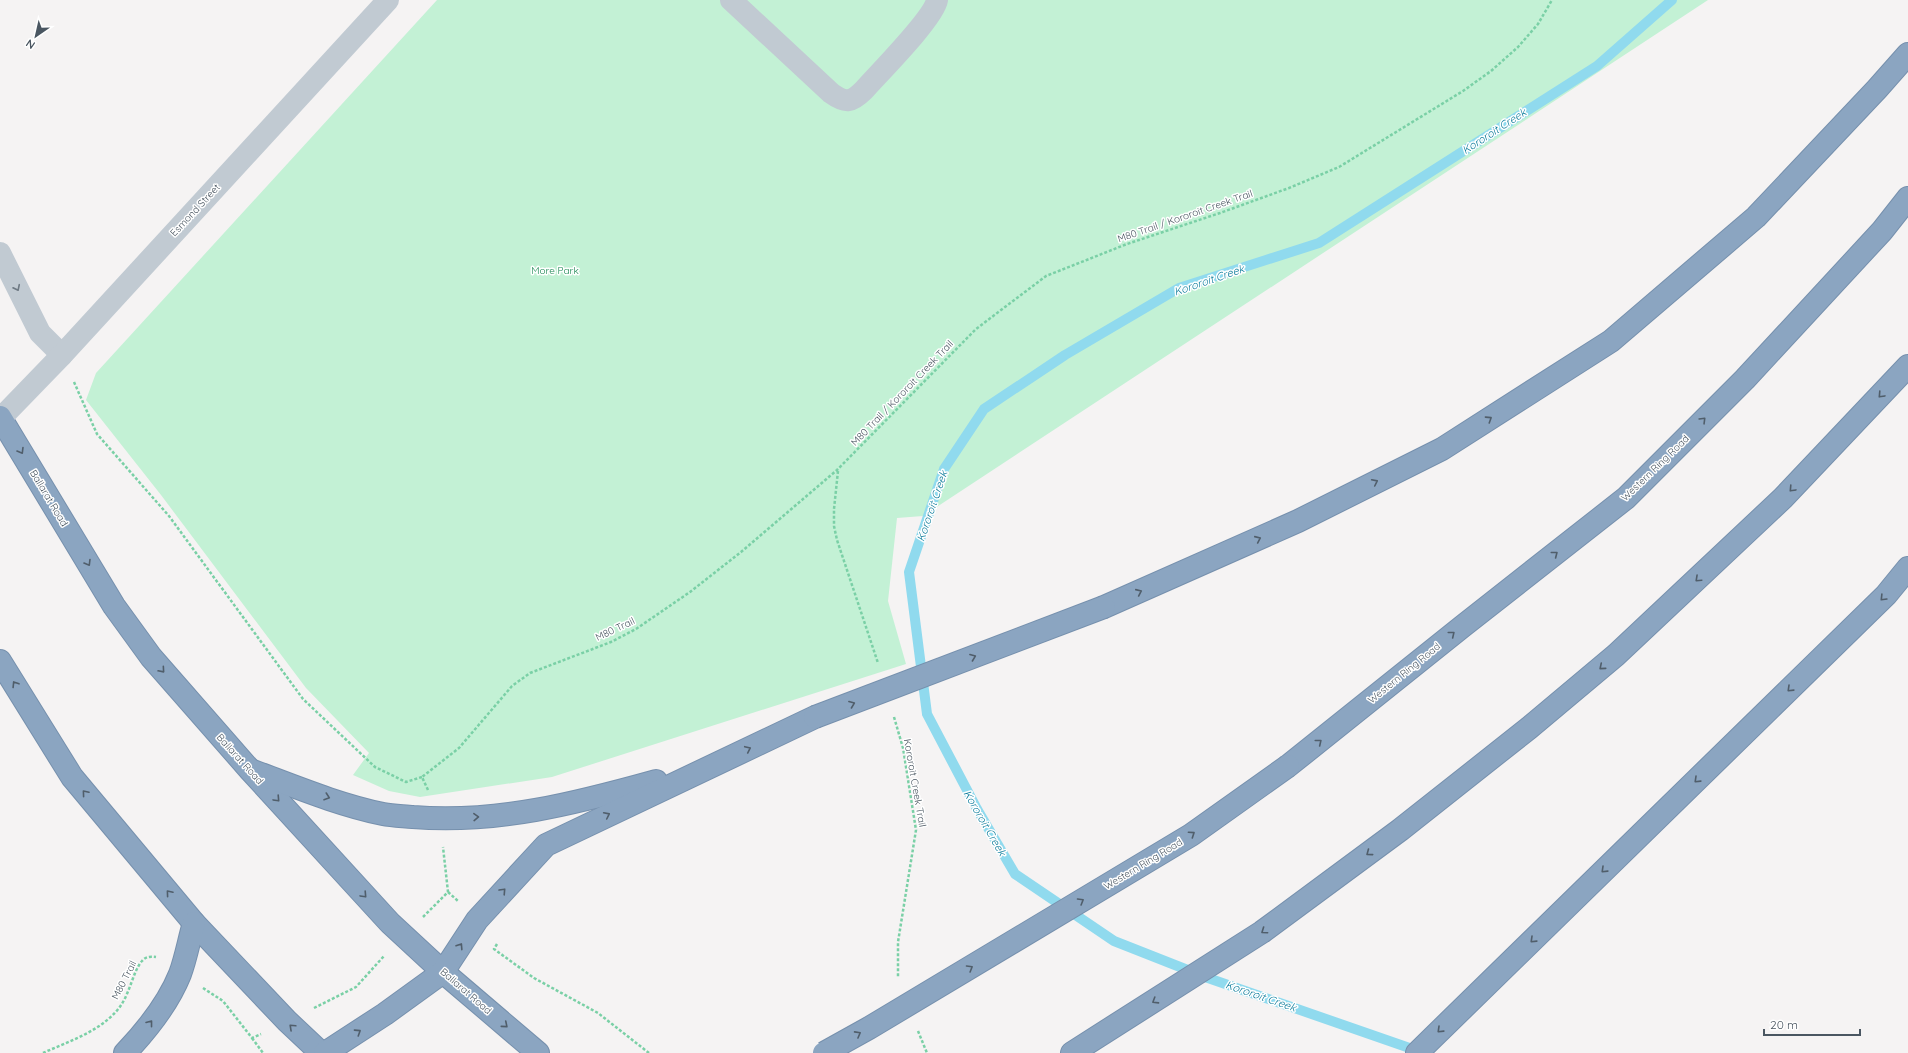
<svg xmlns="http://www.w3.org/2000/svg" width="1908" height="1053" font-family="Quicksand,sans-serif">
  <rect width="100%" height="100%" fill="#f5f3f3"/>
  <path fill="#c3f1d5" d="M437,0H1708L923,516L897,518L888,601L906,664L552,777L420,797L389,791L353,775L369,753L306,688L161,495L86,400L96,373Z"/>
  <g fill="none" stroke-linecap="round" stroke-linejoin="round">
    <path stroke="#90daee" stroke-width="10" d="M1421,1052L1208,978L1114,941L1015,874L977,809L927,714L909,572L944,469L984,409L1065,355L1179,288L1319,243L1597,66L1672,0"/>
    <g stroke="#7690ad" stroke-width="24">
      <g id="highway">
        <path d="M0,417L114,606L151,657L250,770L390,923L443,972L538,1053"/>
        <path d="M1104,607L1298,521L1442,449L1611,341L1756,217L1877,89L1908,54"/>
        <path d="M0,661L72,777L194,923L287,1021L321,1053"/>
        <path d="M1288,766L1463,626L1626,498L1745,379L1882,231L1908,198"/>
        <path d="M253,771C296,787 339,805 383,814C393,816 404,816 413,817C496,824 577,803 656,781"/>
        <path d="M125,1053C147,1030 168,1004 180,974C186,958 189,940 194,923"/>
        <path d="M325,1053L385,1014L443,972L477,920L546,845L815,717"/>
        <path d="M1072,1053L1262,932L1400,830L1529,728L1616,655L1783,498L1908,366"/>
        <path d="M1417,1053L1886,595L1908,568"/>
      </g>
    </g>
    <g stroke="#7ad0a6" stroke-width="2.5" stroke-dasharray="3 2" stroke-linecap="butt">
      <path d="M74,382L97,434L169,516L303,699L375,767L406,782L422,777"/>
      <path d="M838,471L834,509V526L837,540L878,663"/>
      <path d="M894,717L903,748L916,830L898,942V978"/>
      <path d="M428,790L422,777L459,748L512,686L530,673L611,642L636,629L690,592L741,552L837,470L976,329L1046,276L1127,244L1220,213L1289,188L1339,167L1463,91L1491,71L1518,47L1538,24L1552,0"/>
      <path d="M448,892L458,901"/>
      <path d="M423,917L448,892L443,847"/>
      <path d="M497,944L494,949L534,978L598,1013L649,1053"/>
      <path d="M203,988L223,1001L252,1038L261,1034"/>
      <path d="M314,1008L356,987L384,956"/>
      <path d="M918,1031L927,1053"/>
      <path d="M252,1038L263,1053"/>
      <path d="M43,1053C69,1041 100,1032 119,1008C130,994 133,971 142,961C145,957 150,956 156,957"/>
    </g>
    <g stroke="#c1cad2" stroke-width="22">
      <path d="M731,0L831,93C846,104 852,102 864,90C879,73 934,18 937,0"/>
      <path d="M0,253L40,333L62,355"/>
      <path d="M0,419L62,355L388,0"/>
    </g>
    <use href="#highway" stroke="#8ba5c1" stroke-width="22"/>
    <g stroke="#7690ad" stroke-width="24" stroke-linecap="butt">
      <g id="highway-bridge">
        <path d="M815,717L1104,607"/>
        <path d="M824,1053L869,1028L1191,835L1288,766"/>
      </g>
    </g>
    <use href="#highway-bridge" stroke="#8ba5c1" stroke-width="22"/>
  </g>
  <defs><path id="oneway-chevron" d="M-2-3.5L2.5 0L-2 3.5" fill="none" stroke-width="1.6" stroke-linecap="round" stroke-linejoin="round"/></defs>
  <use stroke="#6e7983" href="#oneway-chevron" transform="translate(17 288) rotate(64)"/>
  <g stroke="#505e6b">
    <use href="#oneway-chevron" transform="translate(1881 395) rotate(133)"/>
    <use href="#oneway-chevron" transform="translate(1489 419) rotate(-33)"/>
    <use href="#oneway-chevron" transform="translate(1703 420) rotate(-45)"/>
    <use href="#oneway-chevron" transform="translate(21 451) rotate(59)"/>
    <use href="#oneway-chevron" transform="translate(1375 482) rotate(-26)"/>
    <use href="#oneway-chevron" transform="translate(1792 489) rotate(133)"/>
    <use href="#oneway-chevron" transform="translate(1258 539) rotate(-24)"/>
    <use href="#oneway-chevron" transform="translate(1555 554) rotate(-38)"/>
    <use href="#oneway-chevron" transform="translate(88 563) rotate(59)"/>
    <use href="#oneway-chevron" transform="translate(1698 579) rotate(137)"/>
    <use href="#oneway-chevron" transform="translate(1139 592) rotate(-24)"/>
    <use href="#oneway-chevron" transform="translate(1883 598) rotate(134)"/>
    <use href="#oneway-chevron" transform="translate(1452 634) rotate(-39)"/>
    <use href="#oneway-chevron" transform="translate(973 657) rotate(-21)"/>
    <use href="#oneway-chevron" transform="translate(1602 667) rotate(140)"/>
    <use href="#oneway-chevron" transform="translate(162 670) rotate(49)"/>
    <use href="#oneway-chevron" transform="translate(15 684) rotate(-122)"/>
    <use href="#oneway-chevron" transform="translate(1790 689) rotate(136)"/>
    <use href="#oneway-chevron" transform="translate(852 704) rotate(-21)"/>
    <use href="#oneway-chevron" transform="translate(1319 742) rotate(-39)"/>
    <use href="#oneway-chevron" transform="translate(748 749) rotate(-25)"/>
    <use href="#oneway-chevron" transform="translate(1697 780) rotate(136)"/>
    <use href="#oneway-chevron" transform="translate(85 793) rotate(-130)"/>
    <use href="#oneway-chevron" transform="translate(327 797) rotate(19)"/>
    <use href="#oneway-chevron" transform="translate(277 799) rotate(47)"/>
    <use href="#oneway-chevron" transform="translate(607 815) rotate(-26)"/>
    <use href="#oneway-chevron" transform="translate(476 817) rotate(-2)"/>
    <use href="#oneway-chevron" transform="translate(1192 834) rotate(-34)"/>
    <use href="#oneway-chevron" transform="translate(1369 853) rotate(143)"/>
    <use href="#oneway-chevron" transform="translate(1604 870) rotate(136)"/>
    <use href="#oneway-chevron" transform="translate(503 891) rotate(-47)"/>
    <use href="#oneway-chevron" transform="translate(169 893) rotate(-130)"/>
    <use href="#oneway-chevron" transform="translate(364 895) rotate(47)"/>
    <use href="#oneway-chevron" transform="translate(1081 901) rotate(-31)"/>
    <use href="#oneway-chevron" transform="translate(1264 931) rotate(145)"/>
    <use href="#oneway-chevron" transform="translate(1533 940) rotate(136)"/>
    <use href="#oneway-chevron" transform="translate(460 946) rotate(-57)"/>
    <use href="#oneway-chevron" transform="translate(970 968) rotate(-31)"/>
    <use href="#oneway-chevron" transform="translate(1155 1001) rotate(148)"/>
    <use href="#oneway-chevron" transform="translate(150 1023) rotate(-52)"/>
    <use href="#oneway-chevron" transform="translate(505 1025) rotate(40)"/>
    <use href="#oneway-chevron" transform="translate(292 1027) rotate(-137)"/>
    <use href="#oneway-chevron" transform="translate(1440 1030) rotate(136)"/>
    <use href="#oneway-chevron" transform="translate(358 1032) rotate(-33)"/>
    <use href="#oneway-chevron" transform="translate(858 1034) rotate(-29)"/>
  </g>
  <g text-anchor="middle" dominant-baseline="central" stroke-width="3" stroke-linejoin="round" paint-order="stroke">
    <g font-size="10" fill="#4a5661" stroke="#fff">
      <text transform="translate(195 210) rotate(-47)">Esmond Street</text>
      <text transform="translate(1185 216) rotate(-19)">M80 Trail / Kororoit Creek Trail</text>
      <text transform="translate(902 393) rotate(-46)">M80 Trail / Kororoit Creek Trail</text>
      <text transform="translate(1655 468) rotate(-44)">Western Ring Road</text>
      <text transform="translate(49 498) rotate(59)">Ballarat Road</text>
      <text transform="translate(615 629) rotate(-25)">M80 Trail</text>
      <text transform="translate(1404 673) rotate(-39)">Western Ring Road</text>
      <text transform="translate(240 759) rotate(48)">Ballarat Road</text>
      <text transform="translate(915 783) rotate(80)">Kororoit Creek Trail</text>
      <text transform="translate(1143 864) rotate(-31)">Western Ring Road</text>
      <text transform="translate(124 980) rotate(-63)">M80 Trail</text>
      <text transform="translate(466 991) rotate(41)">Ballarat Road</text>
    </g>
    <g font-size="10" fill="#17864f" stroke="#fff">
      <text x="555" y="270">More Park</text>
    </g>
    <g font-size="11" font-style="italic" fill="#0c7c9b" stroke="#fff">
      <text transform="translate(1494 131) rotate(-33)">Kororoit Creek</text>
      <text transform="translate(1209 280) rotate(-19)">Kororoit Creek</text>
      <text transform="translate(932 506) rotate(-71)">Kororoit Creek</text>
      <text transform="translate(985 823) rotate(60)">Kororoit Creek</text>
      <text transform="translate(1261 996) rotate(19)">Kororoit Creek</text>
    </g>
  </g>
  <g transform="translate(36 36) rotate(214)" stroke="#ffffff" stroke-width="3" paint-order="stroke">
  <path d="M0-3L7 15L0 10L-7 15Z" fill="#4a5661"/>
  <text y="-6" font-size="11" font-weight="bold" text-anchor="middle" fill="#4a5661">N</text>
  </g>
  <path d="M1764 1029v6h96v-6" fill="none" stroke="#4a5661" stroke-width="2"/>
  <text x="1770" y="1029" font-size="12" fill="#4a5661" stroke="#ffffff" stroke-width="3" paint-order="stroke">20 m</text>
</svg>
